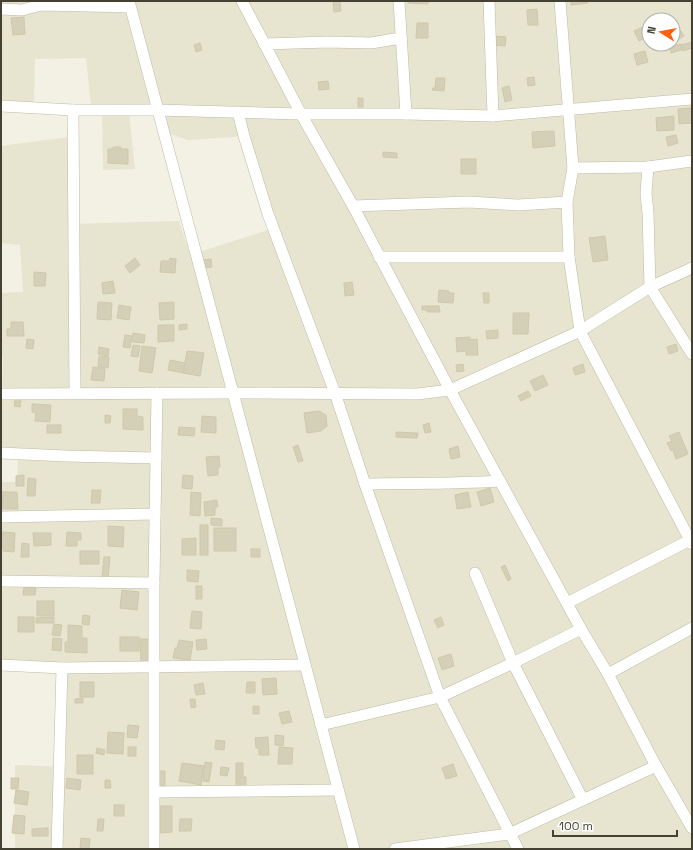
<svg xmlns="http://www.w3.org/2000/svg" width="693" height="850" font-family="'Space Grotesk',sans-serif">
  <rect width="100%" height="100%" fill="#f2f1e3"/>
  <path fill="#e7e4d0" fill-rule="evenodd" d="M1,1H692V849H15V765L66,767V664L1,661V482H17L18,449L1,447L3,357L1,356V293L23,292L20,245L1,243V146L69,137L68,224L179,221L190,255L277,227L247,136L188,140L170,134L149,105L128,104L135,169L103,170L102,105H91L86,58L35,59L34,103L1,104ZM649,20H673V44H649Z"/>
  <g fill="#d4cfb7" stroke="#d0c8aa">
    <path d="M333,1H340L341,11L334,12Z"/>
    <path d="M408,1H428V4L408,3Z"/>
    <path d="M571,1H587L588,3L571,5Z"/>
    <path d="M537,9L538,25H528L527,10Z"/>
    <path d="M24,17L25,34L13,35L11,18Z"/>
    <path d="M417,23H428V38H416Z"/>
    <path d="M645,26L649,36L639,41L634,31Z"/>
    <path d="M681,31L684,36L673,43V36Z"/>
    <path d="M495,36L506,37L505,46L494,45Z"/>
    <path d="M692,42V48L683,51L681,45Z"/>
    <path d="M200,43L202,50L196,52L194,45Z"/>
    <path d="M681,44L682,50L671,53L669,47Z"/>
    <path d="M645,51L648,62L637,65L634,54Z"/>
    <path d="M534,77L535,85L528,86L527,78Z"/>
    <path d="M436,78H445L444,91L432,90L433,88H435Z"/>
    <path d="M328,81L329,89L319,90L318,82Z"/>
    <path d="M509,86L512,100L505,102L502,88Z"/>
    <rect x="358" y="98" width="5" height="9"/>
    <path d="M692,108V123L679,124L678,109Z"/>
    <path d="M674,116V130L657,131L656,118Z"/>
    <path d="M554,131L555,146L533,148L532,132Z"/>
    <path d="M676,135L678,143L668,146L666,137Z"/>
    <path d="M113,147H121V149H128V164L108,163V149H113Z"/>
    <path d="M383,152L397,153V158L383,157Z"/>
    <rect x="461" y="159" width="15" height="15"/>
    <path d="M605,236L608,260L593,262L589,238Z"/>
    <path d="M135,258L140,265L130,273L125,266Z"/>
    <path d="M170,258L176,259L175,273L160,272L161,261H169Z"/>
    <path d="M211,259L212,267L204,268L203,260Z"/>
    <path d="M34,272L46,273L45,286H34Z"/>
    <path d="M113,281L115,293L103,294L102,283Z"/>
    <path d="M352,282L354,295L345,296L344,283Z"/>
    <path d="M439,290L449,291V293H454L453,303L438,302Z"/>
    <path d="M483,293H489V303H484Z"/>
    <path d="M98,302L112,303L111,320L97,319Z"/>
    <path d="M174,302V319L160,320L159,303Z"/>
    <path d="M119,305L131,307L129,320L117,318Z"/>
    <path d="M422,306H439L440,312H427V310H422Z"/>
    <path d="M513,313H529L528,334H513Z"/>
    <path d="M11,322H23L24,336H7V329H11Z"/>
    <path d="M187,324V329L179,330V325Z"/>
    <path d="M158,325H174V341L158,342Z"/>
    <path d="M498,330V338L487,339L486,331Z"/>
    <path d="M133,333L145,335L144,343L132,342Z"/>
    <path d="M125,335L132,336L130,348L123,347Z"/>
    <path d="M470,337V340L477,339L478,355H466V351L457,352L456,338Z"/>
    <path d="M27,339L34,340L33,349L26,348Z"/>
    <path d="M676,344L678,351L669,354L667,347Z"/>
    <path d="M133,345L140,346L138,357L131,356Z"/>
    <path d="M142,346L156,348L152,373L139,371Z"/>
    <path d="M99,347L109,349L108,356L98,354Z"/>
    <path d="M187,351L204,353L200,376L183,373Z"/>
    <path d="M99,356L109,357L108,368L98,367Z"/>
    <path d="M170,360L185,363L183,373L168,370Z"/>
    <path d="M463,364L464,371L457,372L456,365Z"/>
    <path d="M583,364L585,372L575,375L573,368Z"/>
    <path d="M93,367L105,369L104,381L91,380Z"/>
    <path d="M543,375L548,385L535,391L530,381Z"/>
    <path d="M528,391L531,396L521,401L518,396Z"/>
    <path d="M15,399H21L20,407L14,406Z"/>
    <path d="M32,404L51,405L50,422L35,421L36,413L32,412Z"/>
    <path d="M123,409H137V416L143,417V430L123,429Z"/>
    <path d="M319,411L326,415L327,426L321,431L307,433L304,413Z"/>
    <path d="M105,415L111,416L110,423H105Z"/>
    <path d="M202,416L216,417V433L201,432Z"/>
    <path d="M429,423L431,432L425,433L423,425Z"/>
    <rect x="47" y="425" width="14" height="8"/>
    <path d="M179,427L195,428L194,436L178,435Z"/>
    <path d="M396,432L418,433L417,438L396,437Z"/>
    <path d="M679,432L688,454L676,459L673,450L671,451L667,443L672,441L669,436Z"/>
    <path d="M298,445L303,461L298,462L293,447Z"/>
    <path d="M458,446L460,457L451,459L449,449Z"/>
    <path d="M219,456L220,467H218V475L208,476L206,457Z"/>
    <path d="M24,475V486H16V476Z"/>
    <path d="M183,475L193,476L192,489L182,488Z"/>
    <path d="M28,478L36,479L35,496H27Z"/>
    <path d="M490,488L494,502L481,506L477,492Z"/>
    <path d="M92,490H101L100,503H91Z"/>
    <path d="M2,492H17L18,509H2Z"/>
    <path d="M191,492L201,493L200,516L190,515Z"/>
    <path d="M468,492L471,507L457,509L455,495Z"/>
    <path d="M217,500L218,507H215V515L205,516L204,502Z"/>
    <path d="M211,518L222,519V526L211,525Z"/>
    <rect x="200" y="525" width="8" height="30"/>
    <path d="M108,526L124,527L123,547L108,546Z"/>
    <rect x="214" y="528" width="22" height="23"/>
    <path d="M1,532L15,533L14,552L3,551V547H1Z"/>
    <path d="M67,532L81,533V540H77V546H66Z"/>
    <path d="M33,533H51V545L34,546Z"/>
    <path d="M196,538V555H182V539Z"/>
    <path d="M22,543L29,544V557H21Z"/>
    <rect x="251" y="549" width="9" height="8"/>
    <rect x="80" y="551" width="19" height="13"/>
    <path d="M104,557H110L108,579L102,578Z"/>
    <path d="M505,565L511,579L508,581L501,567Z"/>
    <path d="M187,570L199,571L198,582L187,581Z"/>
    <rect x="196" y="586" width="6" height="13"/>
    <path d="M24,587L36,588L35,595H23Z"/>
    <path d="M122,590L139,592L137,610L120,608Z"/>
    <rect x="37" y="601" width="17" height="15"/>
    <path d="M192,611L202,612L201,629L190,628Z"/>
    <path d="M83,615L90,616L89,625L82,624Z"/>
    <rect x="18" y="617" width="16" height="15"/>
    <path d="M54,617V623H36V618Z"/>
    <path d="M441,617L444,625L438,628L434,620Z"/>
    <path d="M54,624L62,625L60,636L52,635Z"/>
    <path d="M68,625L82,626V638H87V653L65,652V642H68Z"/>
    <rect x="120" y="637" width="19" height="14"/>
    <path d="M53,638L62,639L61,651L52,650Z"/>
    <path d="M140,639H148V661L141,662Z"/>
    <path d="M206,639L207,649L197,650L196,640Z"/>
    <path d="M179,640L193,642L190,660L173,658L175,648H177Z"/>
    <path d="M451,654L454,666L442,670L438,658Z"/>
    <path d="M276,678L277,694L263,695L262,679Z"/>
    <rect x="80" y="682" width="14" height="15"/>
    <path d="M247,682H255V693H246Z"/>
    <path d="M203,683L205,694L196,695L194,685Z"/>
    <path d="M83,698V703H75V699Z"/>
    <path d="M190,699H195L196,707L191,708Z"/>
    <rect x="253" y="706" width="6" height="8"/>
    <path d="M289,711L292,722L282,724L279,713Z"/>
    <path d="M128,725L139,726L137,738L127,737Z"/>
    <path d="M108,732L124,733L123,754L107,753Z"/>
    <path d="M275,735L284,736L283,746L275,745Z"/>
    <path d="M268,737L269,755H259V748H256L255,738Z"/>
    <path d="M216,740L225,741L224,750L215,749Z"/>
    <rect x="128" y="747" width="8" height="9"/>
    <path d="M279,747L293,748L292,764H278Z"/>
    <path d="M97,748L105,750L104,755L96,753Z"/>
    <rect x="77" y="755" width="16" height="19"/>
    <path d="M205,762L212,763L209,782L203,781Z"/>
    <path d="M182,763L204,766L201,785L179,781Z"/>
    <rect x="236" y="763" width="7" height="13"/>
    <path d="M453,764L457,776L446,779L442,768Z"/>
    <path d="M221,767L229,768L227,776L220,775Z"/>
    <rect x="157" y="771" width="8" height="18"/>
    <rect x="236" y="777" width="10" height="11"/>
    <path d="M11,778H19L18,789H11Z"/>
    <path d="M67,778L81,780L80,790L66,788Z"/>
    <path d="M105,780H110L111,788H105Z"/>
    <path d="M16,790L29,792L27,805L14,803Z"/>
    <rect x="114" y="805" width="10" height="11"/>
    <path d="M160,806H172V832L160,833Z"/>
    <path d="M14,815L25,816L24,834L12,833Z"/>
    <path d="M98,819H104L103,831H97Z"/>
    <path d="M180,819H192L191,831H179Z"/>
    <path d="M48,828V836H32V829Z"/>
    <path d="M81,838L90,839L89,849L80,848Z"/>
  </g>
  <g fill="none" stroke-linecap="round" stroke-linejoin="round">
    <g stroke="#bebaa5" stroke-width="12">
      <g id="minor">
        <path d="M129,1L354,849"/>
        <path d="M242,1L301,114L353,206L450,390L581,629L608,674L656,766L692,828"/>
        <path d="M399,1L406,114"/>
        <path d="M489,1L493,116"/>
        <path d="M560,1L573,168L567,202L569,257L580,331L692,544"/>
        <path d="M1,9L22,10L41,5L130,7"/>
        <path d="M264,44L328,42L371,43L401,38"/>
        <path d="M1,106L73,110H157L301,114H406L493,116L692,99"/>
        <path d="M73,110L75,393"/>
        <path d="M238,112L244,136L268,214L335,393L365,484L440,697L518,849"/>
        <path d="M648,167L646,193L648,213L650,287L692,354"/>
        <path d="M573,168L648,167L692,161"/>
        <path d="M353,206L469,202L518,205L567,202"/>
        <path d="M379,257H569"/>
        <path d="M1,394L233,393L417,394L450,390L580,331L650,287L692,268"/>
        <path d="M1,453L66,456L156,458"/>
        <path d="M365,484C410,483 455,484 500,481"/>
        <path d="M1,517L155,514"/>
        <path d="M475,573L513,663L583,800"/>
        <path d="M1,581L154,583"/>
        <path d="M567,603L690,540"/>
        <path d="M1,665L62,668L305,665"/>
        <path d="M608,674L692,628"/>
        <path d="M321,725L440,697L513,663L581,629"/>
        <path d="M155,792L338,790"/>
        <path d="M57,849L62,668"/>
        <path d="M154,849V583L157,393"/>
        <path d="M395,849L509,834L656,766"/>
      </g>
    </g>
    <use href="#minor" stroke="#fff" stroke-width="11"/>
  </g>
  <rect width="693" height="850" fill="none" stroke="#444133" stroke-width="4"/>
  <g transform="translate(661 32) rotate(281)"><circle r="19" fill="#ffffff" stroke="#b4b3ad"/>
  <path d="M0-3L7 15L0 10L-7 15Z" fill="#ff600d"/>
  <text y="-6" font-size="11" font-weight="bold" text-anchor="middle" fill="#444133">N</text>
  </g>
  <path d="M553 830v6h124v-6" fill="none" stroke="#444133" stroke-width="2"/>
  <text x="559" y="830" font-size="12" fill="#444133" stroke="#ffffff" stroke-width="3" paint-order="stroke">100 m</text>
</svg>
